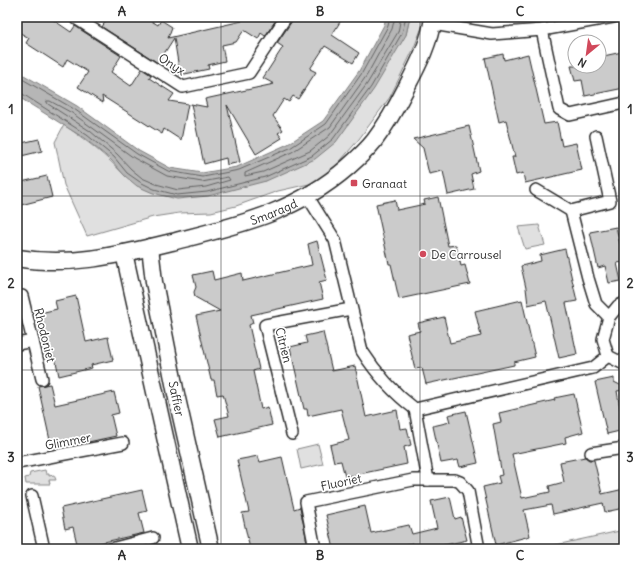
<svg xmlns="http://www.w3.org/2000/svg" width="641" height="566" font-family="Delius,sans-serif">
  <rect width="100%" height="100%" fill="#fff"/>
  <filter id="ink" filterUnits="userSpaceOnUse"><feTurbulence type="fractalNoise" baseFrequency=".025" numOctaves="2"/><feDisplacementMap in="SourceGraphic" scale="8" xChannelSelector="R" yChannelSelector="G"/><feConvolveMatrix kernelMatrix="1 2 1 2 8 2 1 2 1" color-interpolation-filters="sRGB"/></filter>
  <g filter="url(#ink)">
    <g fill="#e0e0e0" stroke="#868686">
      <path d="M410,17H426L413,50L390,97L359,139L331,172L318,182L278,191L236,206L211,212L179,213L153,217L87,236L64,185L58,156L55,142L64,125C86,140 107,156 125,176L266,181L406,35Z"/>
      <path d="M539,225L545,245L525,249L518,227Z"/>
      <path d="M318,444L323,464L301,469L297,449Z"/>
      <path d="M45,470L46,474H49V476L54,475L56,480H49L50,484H26L25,478L29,477L30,473Z"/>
      <path d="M624,530V546L611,549H538Z"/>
    </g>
    <path fill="#b6b6b6" stroke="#7e7e7e" d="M386,17H410L406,35L374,89L336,142L315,159L266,181L208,196L177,199L153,193L137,186L125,176L111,160L84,138L17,96V71L77,106L139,151L170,168L202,173L237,167L288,144L323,121L359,71L384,25Z"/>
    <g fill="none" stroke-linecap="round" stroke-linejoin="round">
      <g stroke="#636363" stroke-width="1">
        <path d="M395,17L392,29L367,75L330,127L292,152L245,173V176L263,172L310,151L329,136L367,84L398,32L401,17"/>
        <path d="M17,76L74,109L137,154L168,171L203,177L239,170L290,148L326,124L362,73L388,26L390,17"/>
        <path d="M17,92L21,93L87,135L114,157L127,173L140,182L154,189L177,195L207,192L265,177L312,156L333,139L371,87L402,33L406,17"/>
        <path d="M47,101H50L72,113L134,158L167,176L202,182L228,177L230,180L206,187L178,190L156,184L142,178L131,169L117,154L90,131L48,104Z"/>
      </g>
    </g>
    <g fill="#cbcbcb" stroke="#2b2b2b">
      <path d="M17,17H49L71,32L75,26L121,56L111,72L131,86L142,69L151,75L149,78L174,94L169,101L188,104L181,140L164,129L162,134L102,96L103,103L78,87L88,72L67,59L63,67L26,43L29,38L17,31Z"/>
      <path d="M108,17H145L158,25L161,20L172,27L168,38L242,21L236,17H278L265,36L261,33L258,39L244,30L236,42L222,45L225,61L208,65L209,69L180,75L174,38L158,63L102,27Z"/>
      <path d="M293,17H343L332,35L359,53L353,63L325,46L310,69L316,72L298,99L293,96L289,102L284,99L273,116L283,130L278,133L282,138L256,154L227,105L240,162L227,165L226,158L204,164L191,104L207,107L205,99L274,84L263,78L283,47L277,43L292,21Z"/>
      <path d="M622,52L624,60V88L585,96L582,80L575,81L571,66H599V57Z"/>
      <path d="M503,54L504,60L528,54L544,124L557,122L562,146L576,143L582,170L525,183L523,173L516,175L512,157H515L506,120L499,122L485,58Z"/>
      <path d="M469,126L479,171L471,174L474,189L448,195L443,171L429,174L423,148L413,139Z"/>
      <path d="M39,139L42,151L17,157V144Z"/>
      <path d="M47,176L52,197L17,206V183Z"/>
      <path d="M438,197L448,246L456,245L461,266L465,265L470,284L399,299L391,264H389L376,204L395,200L397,210L425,204L424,200Z"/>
      <path d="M616,227L620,244H624V262L617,263L621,281L609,283L605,266L598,268L590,232Z"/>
      <path d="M317,241L327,280L319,282L323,299L251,315L253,323L249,325L259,369L253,371L261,409L268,407L272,425L220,437L215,419L229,416L223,394L217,395L214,380H211L196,316L220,311L195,297L194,292L196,287L193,275L212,271L214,280L242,273L243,281L312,265L308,244Z"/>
      <path d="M565,249L577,301L566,303L577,354L559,358L546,301L528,305L526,288L521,266L541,261L540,255Z"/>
      <path d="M76,296L86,342L108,337L113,360L91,365L92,368L59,376L55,357L46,359L36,314L57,309L55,301Z"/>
      <path d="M522,300L535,357L514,362V365L426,384L422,368L415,369L407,334L420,331L418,323L444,317L450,343L481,336L475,311Z"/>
      <path d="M323,332L332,371L355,366L366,417L397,410L400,429L407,428L411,445L404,447L407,464L345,477L341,461L334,462L330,445L349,440L341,409L308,416L307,409H304L290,347L307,343L305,336Z"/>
      <path d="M614,378V382L624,387V390L617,391L624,430L607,434L595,382Z"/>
      <path d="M50,384L55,405L114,392L119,413L111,415L116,436L70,446L69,441L51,445L38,386Z"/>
      <path d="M574,394L583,432L565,437L566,443L512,454L522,498L550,492L549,486L564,482L560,462L585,457L589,460H594L602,494L624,489V508L605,512L603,503L553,514L551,505L524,510L530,536L496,545L483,487L500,483L498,476L502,475L493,424L501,422L499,413L555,400L554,398Z"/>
      <path d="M466,411L478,463L460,467L458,460L441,463L433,426L450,422L448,415Z"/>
      <path d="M258,456L260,462L282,457L294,509L300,507L308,547L300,549H250L242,513L249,512L237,460Z"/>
      <path d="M142,490L147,511L139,513L144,533L78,548L73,527L65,529L61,508Z"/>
      <path d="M450,497L455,519L461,517L467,540L427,549H414L413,543L385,549H334L326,515L365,506L371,533L409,525L412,534L437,528L431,501Z"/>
    </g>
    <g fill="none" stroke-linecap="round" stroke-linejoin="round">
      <g stroke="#2b2b2b" stroke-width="14">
        <g id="street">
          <path d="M74,17L183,87L249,73L286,17"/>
          <path d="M433,24L492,34L542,30L613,17"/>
          <path d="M542,30L559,109L570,115L624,103"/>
          <path d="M536,190L571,211L610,201L596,136"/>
          <path d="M308,197L335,240L362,351C376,373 395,394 415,409L593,368L608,356"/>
          <path d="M571,211L588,278L596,304L609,317"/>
          <path d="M22,296L42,379"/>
          <path d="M17,344L33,341"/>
          <path d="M608,356L603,339L609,317L618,306L624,303"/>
          <path d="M608,356L624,364"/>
          <path d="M415,409L428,480"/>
          <path d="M292,434L265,325L351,309"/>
          <path d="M591,453L624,448"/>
          <path d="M17,463L123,443"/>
          <path d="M32,496L44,549"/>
          <path d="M111,549L153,538"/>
          <path d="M315,549L306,502L413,480H455L460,482L468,491L479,549"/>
        </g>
      </g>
      <g stroke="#2b2b2b" stroke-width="19">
        <g id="secondary">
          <path id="s1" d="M150,247L154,282L176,394L211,549"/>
          <path d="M124,253L190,549"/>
          <path id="s2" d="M17,258C72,267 119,255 172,242C238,225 295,213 348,167C357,159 366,151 374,141C386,125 396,108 405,90C417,67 430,43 433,17"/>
        </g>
      </g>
      <use href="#street" stroke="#fff" stroke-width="11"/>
      <use href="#secondary" stroke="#fff" stroke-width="16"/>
    </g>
  </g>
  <path fill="none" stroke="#2b2b2b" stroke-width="1" stroke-opacity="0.55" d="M221,17V549M420,17V549M17,196H624M17,370H624"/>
  <g fill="#d1495b" stroke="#fff" stroke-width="1.5">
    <rect x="350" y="179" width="8" height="8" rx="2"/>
    <circle cx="423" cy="254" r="4"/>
  </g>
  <g text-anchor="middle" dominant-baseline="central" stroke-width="3.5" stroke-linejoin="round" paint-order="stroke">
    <g font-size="12" fill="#2b2b2b" stroke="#fff">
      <text transform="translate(172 64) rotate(33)">Onyx</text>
      <text stroke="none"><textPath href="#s2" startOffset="263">Smaragd</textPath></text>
      <text transform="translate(45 335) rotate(76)">Rhodoniet</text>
      <text transform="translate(284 345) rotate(76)">Citrien</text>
      <text stroke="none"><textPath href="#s1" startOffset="154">Saffier</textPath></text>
      <text transform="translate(68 441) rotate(-11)">Glimmer</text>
      <text transform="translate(341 482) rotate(-12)">Fluoriet</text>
    </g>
    <g font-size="12" fill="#2b2b2b" stroke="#fff" text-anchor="start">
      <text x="362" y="183">Granaat</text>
      <text x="431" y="254">De Carrousel</text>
    </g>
  </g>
  <rect width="641" height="566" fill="none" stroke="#fff" stroke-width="44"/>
  <g transform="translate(587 54) rotate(209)"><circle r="19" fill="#ffffff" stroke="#aaaaaa"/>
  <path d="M0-3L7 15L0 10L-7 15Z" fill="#d1495b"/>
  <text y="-6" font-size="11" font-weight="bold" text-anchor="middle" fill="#2b2b2b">N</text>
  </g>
  <rect x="22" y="22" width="597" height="522" fill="none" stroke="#2b2b2b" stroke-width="1.5"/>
  <g font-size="13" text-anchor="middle" font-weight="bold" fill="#2b2b2b">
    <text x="122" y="16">A</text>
    <text x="320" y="16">B</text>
    <text x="520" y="16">C</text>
    <text x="11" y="114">1</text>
    <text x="630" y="114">1</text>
    <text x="11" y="288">2</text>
    <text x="630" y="288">2</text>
    <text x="11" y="462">3</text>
    <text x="630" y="462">3</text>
    <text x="122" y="560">A</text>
    <text x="320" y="560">B</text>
    <text x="520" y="560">C</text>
  </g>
</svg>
